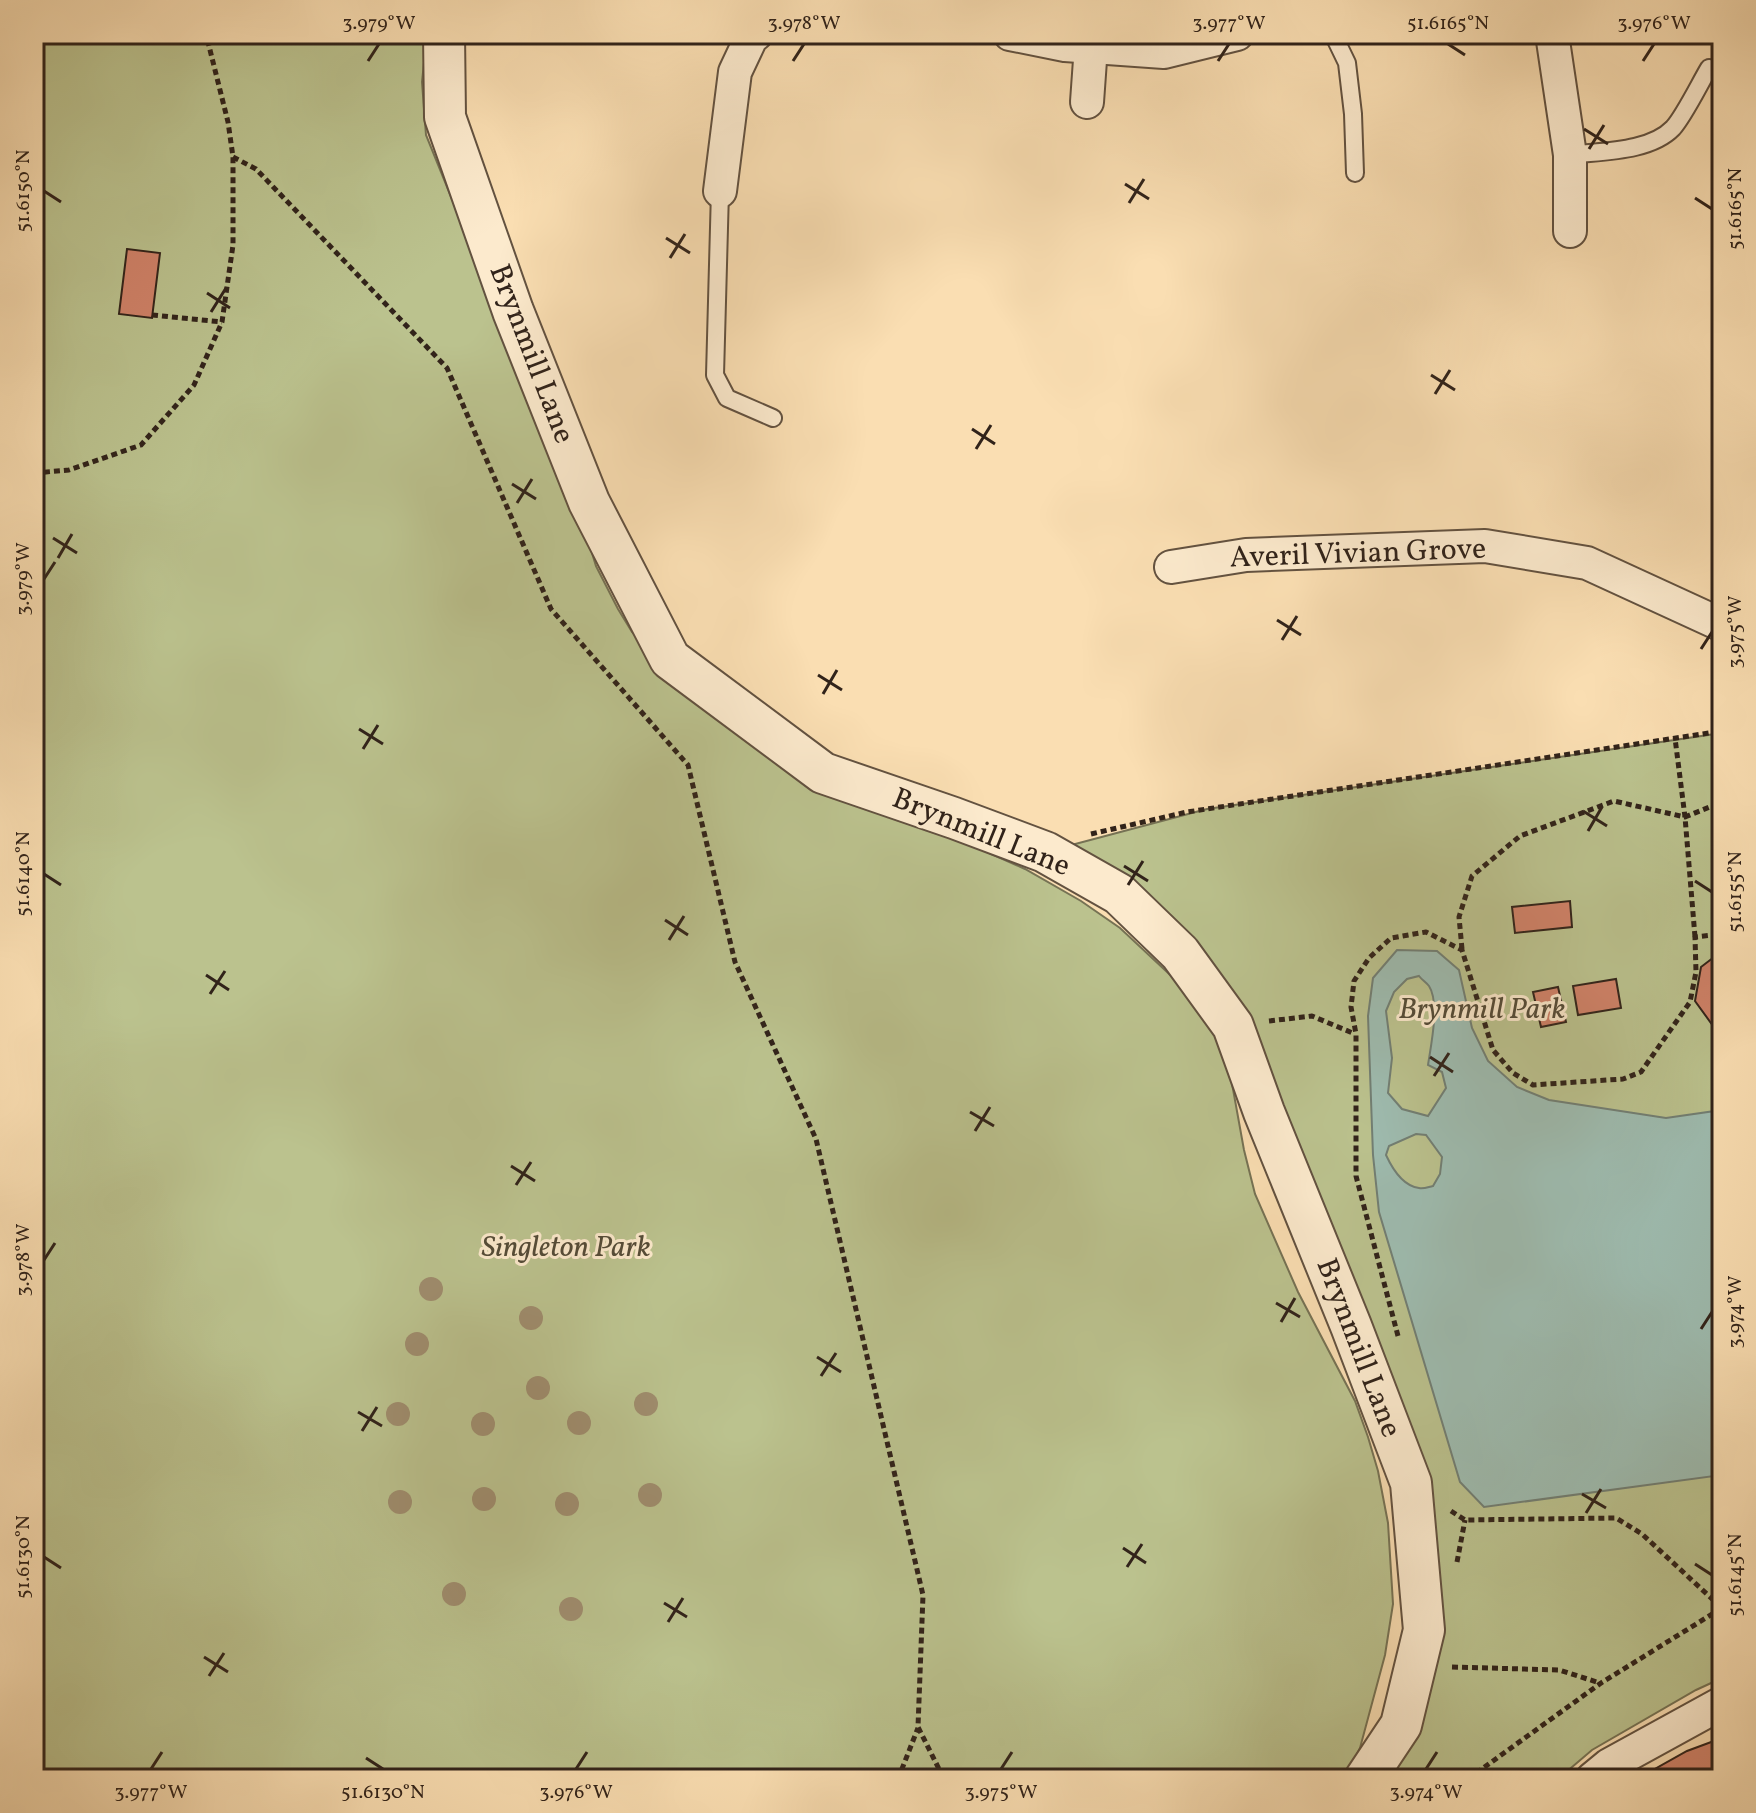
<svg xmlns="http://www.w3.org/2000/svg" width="1756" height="1813" font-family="Vollkorn,serif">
  <rect width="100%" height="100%" fill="#fadeb2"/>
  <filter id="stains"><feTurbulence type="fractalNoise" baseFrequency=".0025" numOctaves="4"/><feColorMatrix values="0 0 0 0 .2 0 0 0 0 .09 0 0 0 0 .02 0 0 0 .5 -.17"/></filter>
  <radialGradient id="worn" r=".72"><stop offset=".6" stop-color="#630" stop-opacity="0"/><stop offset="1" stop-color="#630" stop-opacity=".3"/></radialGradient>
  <g fill="#bbc28e" stroke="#767254" stroke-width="2">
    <path d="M34,34H427L422,82L426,135L492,298L573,490L596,566L618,609L632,632L673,676L815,778L906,823L971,845L1025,869L1081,901L1120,928L1197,1000L1210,1018L1231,1078L1244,1150L1255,1194L1298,1292L1355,1401L1368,1437L1378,1471L1388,1523L1393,1604L1385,1655L1360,1748L1351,1767L1341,1779H34Z"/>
    <path d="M1722,733V1678L1696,1690L1592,1750L1558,1779H1365L1401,1725L1410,1483L1233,1026L1045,852L1207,809Z"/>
  </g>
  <path fill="#9ebcb0" stroke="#727f74" stroke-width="2" fill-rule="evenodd" d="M1397,950L1437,951L1459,970L1472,1028L1488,1061L1517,1087L1549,1100L1666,1118L1722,1110V1475L1484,1507L1460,1482L1379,1212L1373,1155L1368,1016L1373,978ZM1419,976C1422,980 1426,982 1429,986C1440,1003 1431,1045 1428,1065L1442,1072L1446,1088L1428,1116L1402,1109L1388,1093L1392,1058L1386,1011L1394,992L1407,979ZM1416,1134L1426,1135L1442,1157L1440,1174L1433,1186C1428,1187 1424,1189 1419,1188C1403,1186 1392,1168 1386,1155L1389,1146Z"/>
  <g fill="#d08269" stroke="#31231a" stroke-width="2">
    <path d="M127,249L160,253L152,318L119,314Z"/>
    <path d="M1570,901L1572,927L1515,933L1512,907Z"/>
    <path d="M1722,951V1031L1716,1030L1695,1001L1701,967Z"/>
    <path d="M1616,979L1621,1008L1578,1015L1573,986Z"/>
    <path d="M1558,987L1566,1022L1541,1027L1533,992Z"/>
    <path d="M1722,1738V1779H1637L1687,1751Z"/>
  </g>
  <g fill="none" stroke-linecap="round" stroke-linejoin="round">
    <g stroke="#635240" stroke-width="20">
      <g id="service">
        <path d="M1333,34L1347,63L1353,114L1355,173"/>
        <path d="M1570,155C1602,151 1650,152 1673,128C1684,116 1700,83 1709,68"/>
        <path d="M720,191L715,375L727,398L773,418"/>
      </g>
    </g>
    <g stroke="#635240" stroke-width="36">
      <g id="minor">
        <path d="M1010,34L1065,45L1164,52L1237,34"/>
        <path d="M1552,34L1570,155V231"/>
        <path d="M1087,102L1091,46"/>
        <path d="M720,191L735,72L751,38L756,34"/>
        <path d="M1171,567L1246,555L1485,546L1587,563L1722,625"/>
        <path d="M1592,1779L1609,1765L1722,1703"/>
      </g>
    </g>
    <g stroke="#635240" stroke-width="44">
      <path id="tertiary" d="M444,34L445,117L513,311L589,502L670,659L823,773L954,818L1045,852L1119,894L1180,953L1233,1026L1264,1112L1351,1326L1411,1483L1424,1630L1401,1725L1365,1779"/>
    </g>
    <g stroke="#31231a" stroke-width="5" stroke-dasharray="6 4" stroke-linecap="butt">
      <path d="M233,157L256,169L447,368L551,609L688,765L735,962L816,1139L923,1595L918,1727L944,1779"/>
      <path d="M152,315L222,322"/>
      <path d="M34,473L69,470L141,445L194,385L222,322L233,245V157L228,122L206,34"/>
      <path d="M1091,834L1187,812L1722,731"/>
      <path d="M1695,937L1685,817L1712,806L1722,804"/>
      <path d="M1462,949L1459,917L1472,876L1520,836L1614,801L1685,817L1675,738"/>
      <path d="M1269,1021L1312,1016L1355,1034"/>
      <path d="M1398,1336L1356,1176V1034L1351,1007L1354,981L1369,958L1391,938L1426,932L1462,950L1493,1050L1513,1073L1533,1085L1623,1079L1641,1072L1690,1002L1696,972L1695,937L1722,934"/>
      <path d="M1451,1511L1465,1520L1616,1518L1642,1534L1722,1608"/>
      <path d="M1457,1562L1465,1520"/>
      <path d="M1452,1667L1559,1670L1600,1683"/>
      <path d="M898,1779L918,1728"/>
      <path d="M1468,1779L1601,1683L1722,1608"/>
    </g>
    <use href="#service" stroke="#fceacd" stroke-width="16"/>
    <use href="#minor" stroke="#fceacd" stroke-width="32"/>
    <use href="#tertiary" stroke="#fceacd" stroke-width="40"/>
  </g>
  <g fill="#9f8d6e">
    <circle cx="431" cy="1289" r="12"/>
    <circle cx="531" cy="1318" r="12"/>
    <circle cx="417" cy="1344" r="12"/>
    <circle cx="538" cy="1388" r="12"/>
    <circle cx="646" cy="1404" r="12"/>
    <circle cx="398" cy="1414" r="12"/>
    <circle cx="579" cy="1423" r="12"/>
    <circle cx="483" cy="1424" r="12"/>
    <circle cx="650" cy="1495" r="12"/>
    <circle cx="484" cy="1499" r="12"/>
    <circle cx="400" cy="1502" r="12"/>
    <circle cx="567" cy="1504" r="12"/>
    <circle cx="454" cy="1594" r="12"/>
    <circle cx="571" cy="1609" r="12"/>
  </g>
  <path fill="none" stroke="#31231a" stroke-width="3" d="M1448,44L1465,55M368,61L379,44M793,61L804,44M1218,61L1229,44M1643,61L1654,44M1584,129L1608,144M1589,149L1604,125M1125,184L1149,199M44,191L61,202M1695,198L1712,209M1129,203L1144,179M666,238L690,253M670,258L685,234M207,293L230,308M211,312L226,288M1431,375L1455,390M1435,394L1450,370M972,429L995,444M976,449L991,425M512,484L536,499M517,503L532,479M53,538L77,553M58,558L72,534M44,579L55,562M1277,620L1301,635M1282,640L1297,616M1701,649L1712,632M818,675L842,690M823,694L837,670M359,729L383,744M363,749L378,725M1583,811L1607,826M1588,831L1602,807M1124,866L1148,881M44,874L61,885M1695,881L1712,892M1128,885L1143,861M665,920L688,935M669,940L684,916M206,975L229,990M210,994L225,971M1430,1057L1453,1072M1434,1076L1449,1053M970,1112L994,1126M975,1131L990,1107M511,1166L535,1181M516,1185L531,1162M44,1260L55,1243M1276,1303L1300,1317M1281,1322L1295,1298M1701,1329L1712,1312M817,1357L841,1372M821,1376L836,1353M358,1412L382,1426M362,1431L377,1407M1582,1494L1606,1508M1586,1513L1601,1489M1123,1548L1146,1563M44,1557L61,1568M1695,1564L1712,1575M1127,1567L1142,1544M664,1603L687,1617M668,1622L683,1598M204,1657L228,1672M209,1676L224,1653M366,1758L383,1769M151,1769L162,1752M576,1769L587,1752M1001,1769L1012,1752M1426,1769L1437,1752"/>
  <g text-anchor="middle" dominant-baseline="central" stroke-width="6" stroke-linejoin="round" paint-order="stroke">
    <g font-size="30" fill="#31231a" stroke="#fceacd">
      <text transform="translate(531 354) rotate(69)">Brynmill Lane</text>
      <text transform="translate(1358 554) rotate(-2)">Averil Vivian Grove</text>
      <text transform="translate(981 833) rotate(22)">Brynmill Lane</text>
      <text transform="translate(1358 1348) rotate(69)">Brynmill Lane</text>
    </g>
    <g font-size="30" font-style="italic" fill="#544b37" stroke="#fceacd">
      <text x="1482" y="1010">Brynmill Park</text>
      <text x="566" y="1248">Singleton Park</text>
    </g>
  </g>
  <rect width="1756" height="1813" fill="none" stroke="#fadeb2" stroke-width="88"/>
  <rect x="44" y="44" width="1668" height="1725" fill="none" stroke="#31231a" stroke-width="3"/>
  <g font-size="20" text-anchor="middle" fill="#31231a">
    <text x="379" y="29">3.979°W</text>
    <text x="804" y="29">3.978°W</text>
    <text x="1229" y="29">3.977°W</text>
    <text x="1448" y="29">51.6165°N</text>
    <text x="1654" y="29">3.976°W</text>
    <text transform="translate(22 191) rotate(-90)" y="7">51.6150°N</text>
    <text transform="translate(1734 209) rotate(-90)" y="7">51.6165°N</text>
    <text transform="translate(22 579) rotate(-90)" y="7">3.979°W</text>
    <text transform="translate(1734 632) rotate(-90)" y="7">3.975°W</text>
    <text transform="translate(22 874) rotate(-90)" y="7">51.6140°N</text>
    <text transform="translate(1734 892) rotate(-90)" y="7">51.6155°N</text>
    <text transform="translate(22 1260) rotate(-90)" y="7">3.978°W</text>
    <text transform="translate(1734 1312) rotate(-90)" y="7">3.974°W</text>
    <text transform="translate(22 1557) rotate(-90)" y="7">51.6130°N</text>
    <text transform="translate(1734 1575) rotate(-90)" y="7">51.6145°N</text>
    <text x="151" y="1798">3.977°W</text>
    <text x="383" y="1798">51.6130°N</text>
    <text x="576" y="1798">3.976°W</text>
    <text x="1001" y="1798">3.975°W</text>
    <text x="1426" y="1798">3.974°W</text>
  </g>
  <rect width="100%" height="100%" filter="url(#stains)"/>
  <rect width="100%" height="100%" fill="url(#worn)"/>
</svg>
